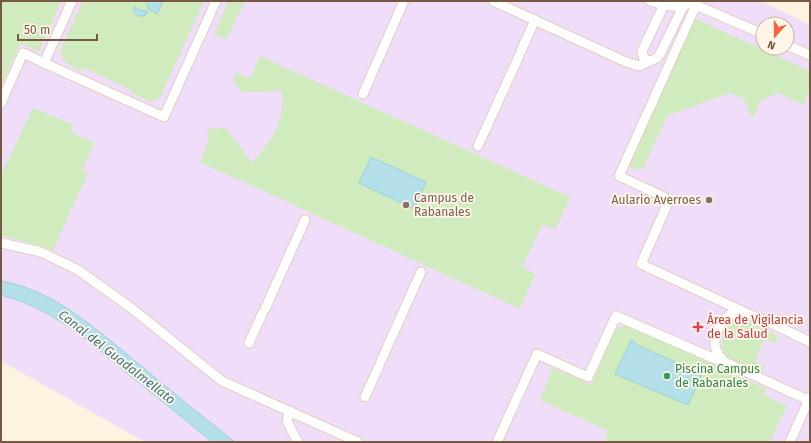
<svg xmlns="http://www.w3.org/2000/svg" width="811" height="443" font-family="'Fira Sans',sans-serif">
  <rect width="100%" height="100%" fill="#fef3e0"/>
  <path fill="#f0ddfa" fill-rule="evenodd" d="M1,1H761L810,25V442H145L1,361ZM763,24H787V48H763Z"/>
  <g fill="#d0ecbe">
    <path d="M1,1H61L39,52L20,43L1,87Z"/>
    <path d="M83,1H204L160,98L149,101L130,92L131,90L85,68L83,71C72,66 59,63 61,48Z"/>
    <path d="M228,1H245L226,40L214,34Z"/>
    <path d="M694,18L810,71V89L803,105L778,93L761,100L753,118L751,117L744,99L730,93L667,116L643,169L641,168L639,171L628,166Z"/>
    <path d="M260,56L570,197L555,230L543,224L522,267L535,274L520,309L200,162L209,139L206,137L210,128L218,129L225,127L252,163C270,142 286,121 282,91L241,92L238,87L233,82L235,72L250,78Z"/>
    <path d="M33,108L74,125L71,132L95,143L82,170L88,173L53,250L1,235V175Z"/>
    <path d="M737,321H746L778,336L775,344L764,340L755,361L765,366L762,374C745,367 716,361 723,337C726,329 729,324 737,321Z"/>
    <path d="M621,326H629L767,389L764,395L787,406L770,442H604L608,431L540,400L553,368L591,385L615,331Z"/>
  </g>
  <g fill="#b3e0e9" stroke="#99d0db">
    <path d="M145,1H163L157,14L148,9V5Z"/>
    <path d="M134,6L142,12L143,10L148,12L144,16H138L134,12Z"/>
    <path d="M371,157L426,182L414,209L359,183Z"/>
    <path d="M1,281C55,290 99,332 140,365C171,391 203,417 235,442H212C182,417 152,393 122,369C83,337 51,308 1,295Z"/>
    <path d="M631,340L635,342V344L702,374L688,405L615,374Z"/>
  </g>
  <g fill="none" stroke-linecap="round" stroke-linejoin="round">
    <g stroke="#e3cfbb" stroke-width="11">
      <g id="street">
        <path d="M72,1L44,63L164,117L216,1"/>
        <path d="M493,1L626,62L639,66L657,58L660,54L683,7L688,3H691L763,34"/>
        <path d="M650,1L664,5L683,7"/>
        <path d="M696,5L619,176L664,197L667,205L641,264L757,318"/>
        <path d="M787,45L810,55"/>
        <path d="M521,51L535,20"/>
        <path d="M650,61L644,59L642,51L664,5"/>
        <path d="M363,94L403,3"/>
        <path d="M1,103L23,53L44,63"/>
        <path d="M478,146L519,56"/>
        <path d="M1,243L41,252L78,270L130,307L222,381L358,442"/>
        <path d="M265,309L305,220"/>
        <path d="M249,343L262,314"/>
        <path d="M381,361L421,272"/>
        <path d="M365,397L379,366"/>
        <path d="M808,400L725,362C716,354 712,345 717,332C721,321 728,311 742,313C756,314 795,335 810,342"/>
        <path d="M290,411L287,421L298,442"/>
        <path d="M497,442L537,354L588,377L616,316L734,367"/>
        <path d="M790,442L810,397"/>
      </g>
    </g>
    <use href="#street" stroke="#fff" stroke-width="9"/>
  </g>
  <g fill="#8d6e63" stroke="#fff6e8" stroke-width="1.5">
    <circle cx="709" cy="200" r="4"/>
    <circle cx="406" cy="205" r="4"/>
  </g>
  <path fill="#e0444e" stroke="#fff6e8" stroke-width="1.5" d="M696 321h4v4h4v4h-4v4h-4v-4h-4v-4h4z"/>
  <circle fill="#2e9e5b" stroke="#fff6e8" stroke-width="1.5" cx="667" cy="376" r="4"/>
  <g text-anchor="middle" dominant-baseline="central" stroke-width="3.5" stroke-linejoin="round" paint-order="stroke">
    <g font-size="12" fill="#785e54" stroke="#fff6e8" text-anchor="start">
      <text x="414" y="198">Campus de<tspan x="414" dy="14">Rabanales</tspan></text>
      <text x="701" y="200" text-anchor="end">Aulario Averroes</text>
    </g>
    <g font-size="12" fill="#be3a42" stroke="#fff6e8" text-anchor="start">
      <text x="707" y="320">Área de Vigilancia<tspan x="707" dy="14">de la Salud</tspan></text>
    </g>
    <g font-size="12" fill="#27864d" stroke="#fff6e8" text-anchor="start">
      <text x="675" y="369">Piscina Campus<tspan x="675" dy="14">de Rabanales</tspan></text>
    </g>
    <g font-size="13" font-style="italic" fill="#3b7785" stroke="#fff6e8">
      <text transform="translate(117 357) rotate(38)">Canal del Guadalmellato</text>
    </g>
  </g>
  <rect width="811" height="443" fill="none" stroke="#765845" stroke-width="4"/>
  <g transform="translate(775 36) rotate(201)"><circle r="19" fill="#fff6e8" stroke="#c8b7a7"/>
  <path d="M0-3L7 15L0 10L-7 15Z" fill="#f2673b"/>
  <text y="-6" font-size="11" font-weight="bold" text-anchor="middle" fill="#765845">N</text>
  </g>
  <path d="M18 34v6h79v-6" fill="none" stroke="#765845" stroke-width="2"/>
  <text x="24" y="34" font-size="12" fill="#765845" stroke="#fff6e8" stroke-width="3" paint-order="stroke">50 m</text>
</svg>
